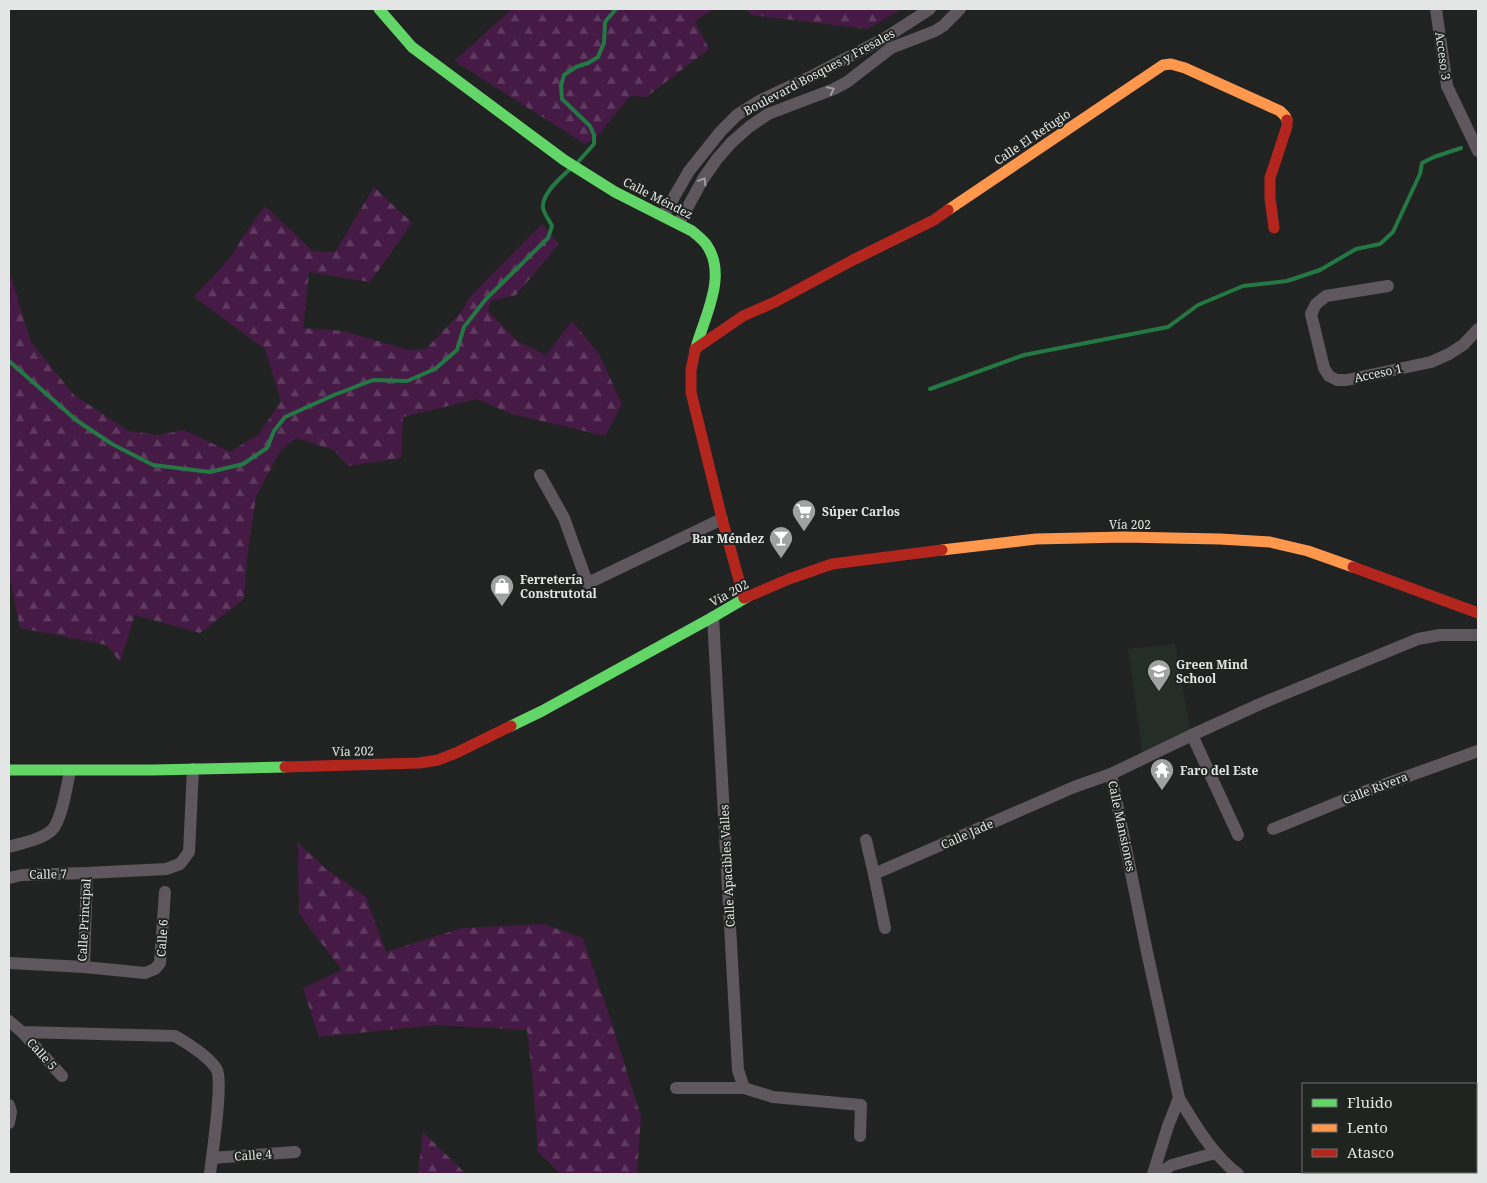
<svg xmlns="http://www.w3.org/2000/svg" width="1487" height="1183" font-family="'Noto Serif',serif">
  <defs>
    <pattern id="forest-firs" width="22" height="20" patternUnits="userSpaceOnUse" patternTransform="scale(1.25)"><rect width="22" height="20" fill="#451a45"/><path d="M5 1l3.5 6h-7zM16 11l3.5 6h-7z" fill="#603b60"/></pattern>
  </defs>
  <rect width="100%" height="100%" fill="#212322"/>
  <path fill="#252d27" d="M1175,644L1191,735L1143,757L1128,649Z"/>
  <g fill="url(#forest-firs)">
    <path d="M512,9H714L695,21L709,49L646,97L630,96L596,138L585,144L454,61Z"/>
    <path d="M745,9H902L867,29L752,15Z"/>
    <path d="M374,187L412,223L370,282L309,272L303,328L343,331L409,350L426,349L461,312L470,297L542,224L559,244L516,295L491,301L488,311L517,341L546,355L572,321L599,354L622,404L605,436L512,414L477,399L403,417L401,458L348,466L334,450L296,438L280,451L256,497L247,557L244,599L200,633L135,615L120,662L107,645L20,628L9,573V271L31,342L74,395L129,431L158,435L184,430L230,452L259,434L281,401L265,349L194,297L230,258L246,232L265,206L313,251L335,252Z"/>
    <path d="M298,843L325,868L366,897L386,952L462,928L544,924L583,938L611,1021L641,1117L637,1174H561L538,1152L533,1083L527,1030L436,1025L319,1037L303,988L342,970L299,914Z"/>
    <path d="M423,1132L466,1174H418Z"/>
  </g>
  <g fill="none" stroke-linecap="round" stroke-linejoin="round">
    <g stroke="#237844" stroke-width="4">
      <path d="M578,162L594,144V135L590,126L562,99L561,86L564,75L576,67L588,63L598,57L604,43L605,22L616,9"/>
      <path d="M9,361L76,420L112,444L153,465L210,472L243,464L267,448L274,431L285,417L334,395L373,380L407,381L435,369L457,350L464,327L486,299L548,238L552,226C550,221 544,214 543,208C541,195 560,178 569,170"/>
      <path d="M930,389L1024,355L1168,327L1198,305L1243,286L1287,281L1320,270L1356,249L1380,244L1393,232L1420,174L1422,163L1434,157L1461,148"/>
    </g>
    <g stroke="#5e575e" stroke-width="12">
      <path d="M1436,9L1447,86L1478,151"/>
      <path d="M663,216L689,171L721,131L737,115L759,101L810,77L885,38L930,9"/>
      <path d="M679,223L703,179L717,159L732,142L749,127L768,114L834,89L847,82L891,48L935,31L943,26L960,9"/>
      <path d="M1388,286L1326,296L1316,304L1311,314L1324,368L1329,376L1337,380H1347L1431,362L1449,354L1463,345L1478,329"/>
      <path d="M540,475L564,518L587,582L588,583L722,519"/>
      <path d="M713,617L738,1070L744,1088L773,1097L861,1105L860,1136"/>
      <path d="M1192,735L1238,835"/>
      <path d="M1111,774L1147,952L1179,1098L1168,1126L1153,1174"/>
      <path d="M1273,829L1361,793L1478,751"/>
      <path d="M866,840L874,874"/>
      <path d="M9,847C22,843 41,840 52,830C62,820 67,785 70,771"/>
      <path d="M9,878L22,875L87,873"/>
      <path d="M885,928L874,874L1074,787L1111,774L1192,735L1260,704L1418,639L1440,635H1478"/>
      <path d="M9,963L84,967L87,873L166,869L180,864L189,852L193,769"/>
      <path d="M84,967L145,973L155,969L160,963L165,892"/>
      <path d="M9,1021L22,1032L175,1036C187,1043 210,1057 217,1070C223,1083 212,1156 210,1174"/>
      <path d="M22,1032L62,1076"/>
      <path d="M676,1088H744"/>
      <path d="M1179,1098C1196,1126 1212,1154 1238,1174"/>
      <path d="M9,1105L11,1112L9,1123"/>
      <path d="M212,1158L295,1152"/>
      <path d="M1476,1164H1478"/>
      <path d="M1158,1174L1172,1165L1215,1153"/>
      <path d="M1450,1174L1457,1172"/>
    </g>
    <g stroke="#63d668" stroke-width="11">
      <path d="M379,9L412,47L564,160L615,192L692,231C697,235 702,239 706,244C729,276 703,319 695,351"/>
      <path d="M511,726L542,711L713,617L747,597"/>
      <path d="M9,770H153L285,767"/>
    </g>
    <g stroke="#ff974d" stroke-width="11">
      <path d="M948,210L1163,65L1171,64L1185,68L1280,111L1285,116L1287,120"/>
      <path d="M942,550L1036,539L1124,537L1220,539L1270,542L1308,551L1353,567"/>
    </g>
    <g stroke="#b3261e" stroke-width="11">
      <path d="M1274,228L1270,198V178L1287,126V120"/>
      <path d="M695,349L743,316L775,302L853,260L934,220L948,210"/>
      <path d="M695,351L691,370V392L722,519L744,598"/>
      <path d="M1353,567L1478,613"/>
      <path d="M747,597L789,579L832,564L942,550"/>
      <path d="M285,767L419,763L438,760L456,753L511,726"/>
    </g>
  </g>
  <defs><path id="oneway-chevron" d="M-2-3.5L2.5 0L-2 3.5" fill="none" stroke-width="1.6" stroke-linecap="round" stroke-linejoin="round" transform="scale(1.25)"/></defs>
  <g stroke="#a09ea1">
    <use href="#oneway-chevron" transform="translate(831 90) rotate(-26)"/>
    <use href="#oneway-chevron" transform="translate(703 181) rotate(-59)"/>
  </g>
  <defs>
    <g id="supermarket-pin" transform="scale(1.25)"><path d="M0 17L-7.5 6A9.5 9.5 0 1 1 7.5 6Z" fill="#9fa2a0" stroke="#202421"/><path d="M-6-5.5h2.5l.6 2H6L4.5 2H-2.5L-4.4-4H-6ZM-1.5 3.2a1.3 1.3 0 1 0 .1 0ZM3 3.2a1.3 1.3 0 1 0 .1 0Z" fill="#fff"/></g>
    <g id="bar-pin" transform="scale(1.25)"><path d="M0 17L-7.5 6A9.5 9.5 0 1 1 7.5 6Z" fill="#9fa2a0" stroke="#202421"/><path d="M-6-5H6L.8 .8V4.5H3.5V6h-7V4.5H-.8V.8Z" fill="#fff"/></g>
    <g id="shop-pin" transform="scale(1.25)"><path d="M0 17L-7.5 6A9.5 9.5 0 1 1 7.5 6Z" fill="#9fa2a0" stroke="#202421"/><path d="M-5-2.5h2.3a2.7 3.5 0 0 1 5.4 0H5L5.5 6h-11ZM-1.5-2.5h3a1.5 2.3 0 0 0-3 0Z" fill="#fff"/></g>
    <g id="school-pin" transform="scale(1.25)"><path d="M0 17L-7.5 6A9.5 9.5 0 1 1 7.5 6Z" fill="#9fa2a0" stroke="#202421"/><path d="M0-5L7-2L0 1L-7-2ZM-4 1L0 2.5L4 1V4Q0 6-4 4Z" fill="#fff"/></g>
    <g id="temple-pin" transform="scale(1.25)"><path d="M0 17L-7.5 6A9.5 9.5 0 1 1 7.5 6Z" fill="#9fa2a0" stroke="#202421"/><path d="M0-6L5-2H3V0L6.5 2.5H4V6H1.5V3h-3V6H-4V2.5H-6.5L-3 0V-2H-5Z" fill="#fff"/></g>
  </defs>
  <g fill-rule="evenodd">
    <use href="#supermarket-pin" x="804" y="511"/>
    <use href="#bar-pin" x="781" y="538"/>
    <use href="#shop-pin" x="502" y="586"/>
    <use href="#school-pin" x="1159" y="671"/>
    <use href="#temple-pin" x="1162" y="770"/>
  </g>
  <g text-anchor="middle" dominant-baseline="central" stroke-width="4" stroke-linejoin="round" paint-order="stroke">
    <g font-size="12" fill="#e3e6e4" stroke="#202421">
      <text transform="translate(1443 56) rotate(82)">Acceso 3</text>
      <text transform="translate(819 72) rotate(-28)">Boulevard Bosques y Fresales</text>
      <text transform="translate(1032 137) rotate(-34)">Calle El Refugio</text>
      <text transform="translate(658 198) rotate(27)">Calle Méndez</text>
      <text transform="translate(1378 373) rotate(-12)">Acceso 1</text>
      <text x="1130" y="524">Vía 202</text>
      <text transform="translate(729 593) rotate(-29)">Vía 202</text>
      <text transform="translate(353 751) rotate(-1)">Vía 202</text>
      <text transform="translate(1375 788) rotate(-21)">Calle Rivera</text>
      <text transform="translate(1122 826) rotate(78)">Calle Mansiones</text>
      <text transform="translate(967 834) rotate(-24)">Calle Jade</text>
      <text transform="translate(727 866) rotate(-93)">Calle Apacibles Valles</text>
      <text transform="translate(48 874) rotate(-1)">Calle 7</text>
      <text transform="translate(84 920) rotate(-87)">Calle Principal</text>
      <text transform="translate(162 938) rotate(-86)">Calle 6</text>
      <text transform="translate(42 1054) rotate(48)">Calle 5</text>
      <text transform="translate(253 1155) rotate(-4)">Calle 4</text>
    </g>
    <g font-size="12" font-weight="bold" fill="#e3e6e4" stroke="#202421" text-anchor="start">
      <text x="822" y="511">Súper Carlos</text>
      <text x="764" y="538" text-anchor="end">Bar Méndez</text>
      <text x="520" y="579">Ferretería<tspan x="520" dy="14">Construtotal</tspan></text>
      <text x="1176" y="664">Green Mind<tspan x="1176" dy="14">School</tspan></text>
      <text x="1180" y="770">Faro del Este</text>
    </g>
  </g>
  <rect width="1487" height="1183" fill="none" stroke="#e3e6e4" stroke-width="20"/>
  <rect x="1302" y="1083" width="175" height="90" fill="#202421" stroke="#6e726f"/>
  <rect x="1312" y="1099" width="25" height="8" fill="#63d668" stroke="#6e726f"/>
  <text x="1347" y="1108" font-size="15" fill="#e3e6e4">Fluido</text>
  <rect x="1312" y="1124" width="25" height="8" fill="#ff974d" stroke="#6e726f"/>
  <text x="1347" y="1133" font-size="15" fill="#e3e6e4">Lento</text>
  <rect x="1312" y="1149" width="25" height="8" fill="#b3261e" stroke="#6e726f"/>
  <text x="1347" y="1158" font-size="15" fill="#e3e6e4">Atasco</text>
</svg>
